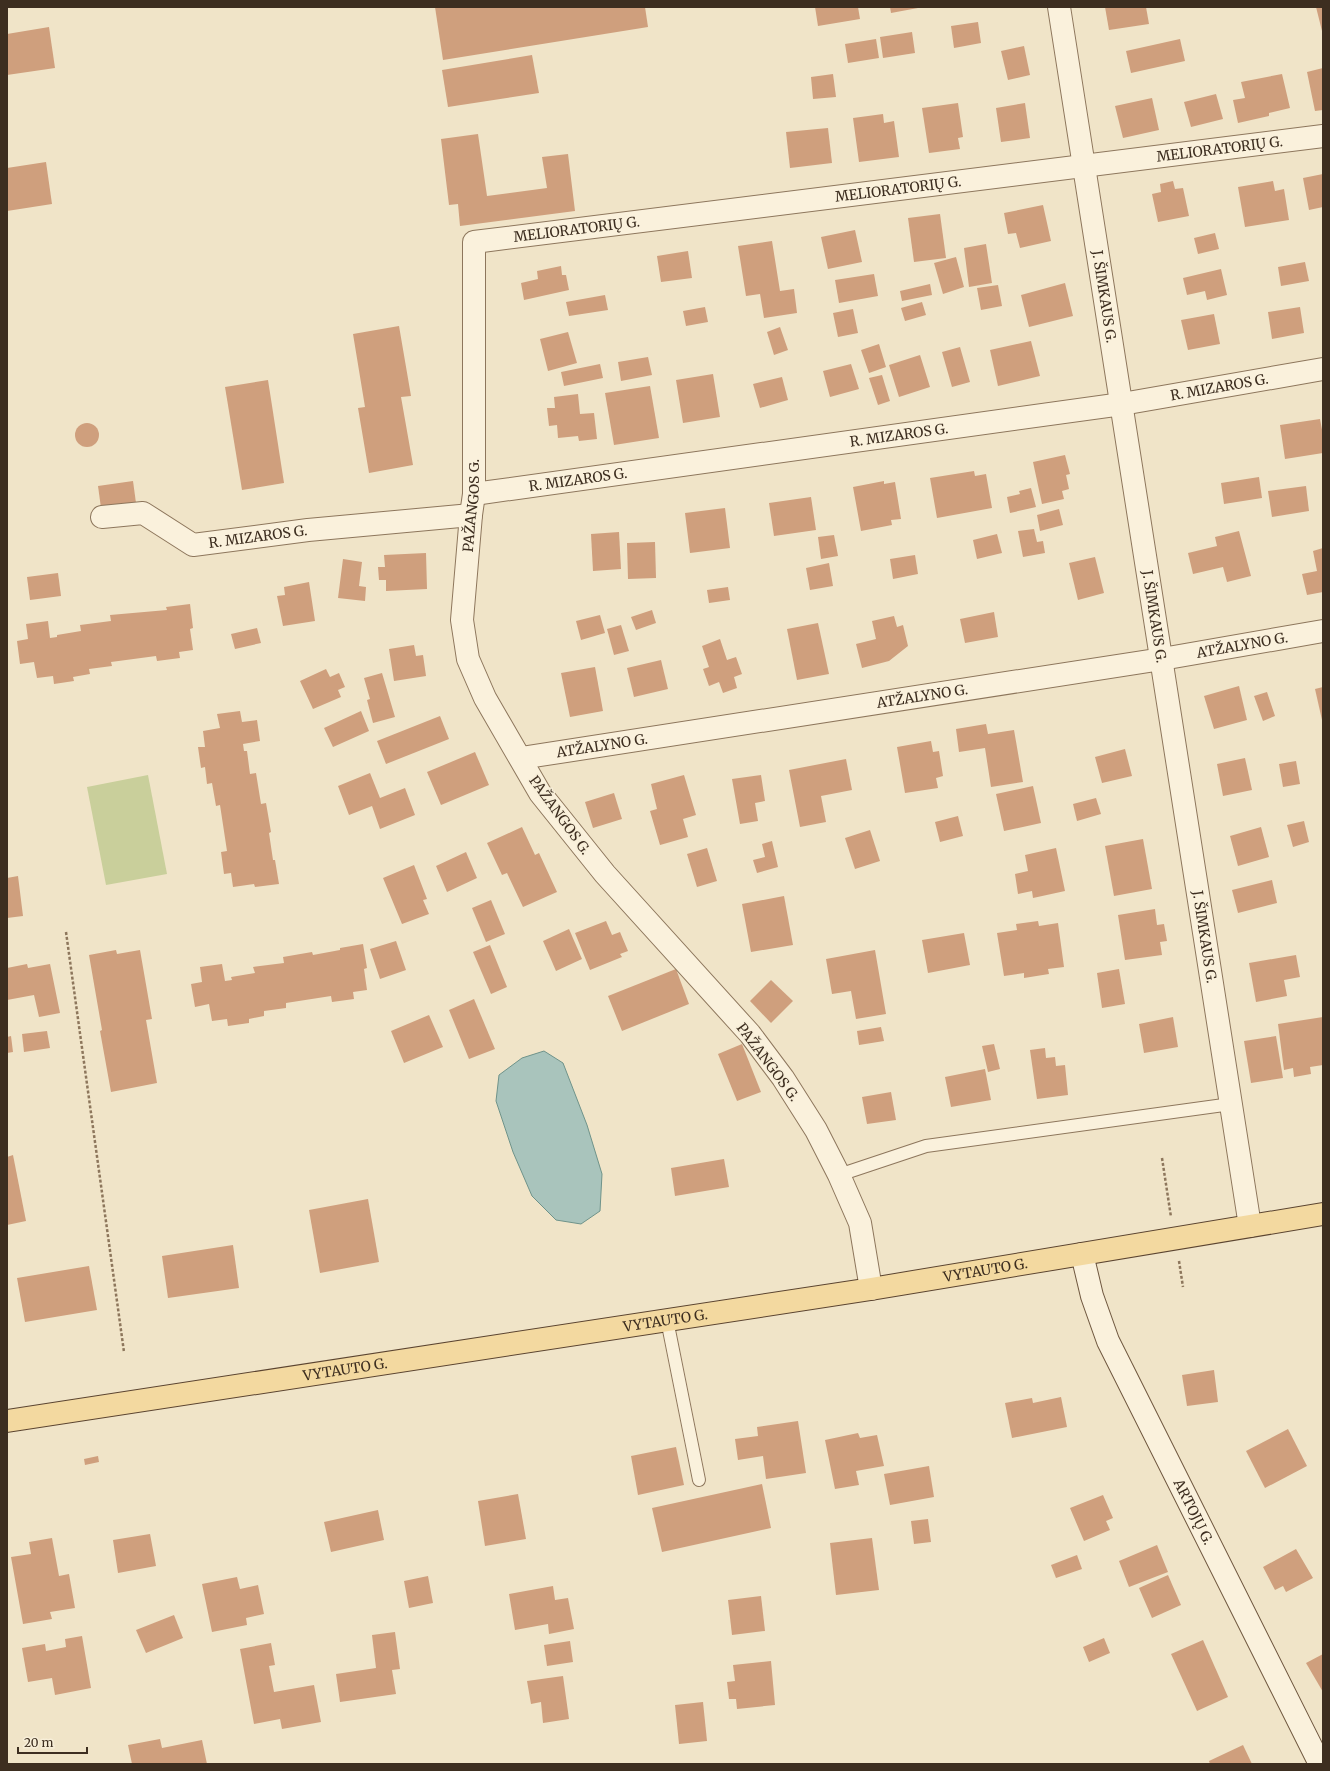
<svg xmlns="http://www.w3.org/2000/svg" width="1330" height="1771" font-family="Merriweather,serif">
  <rect width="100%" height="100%" fill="#f0e4c8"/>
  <path fill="#c9cf9b" d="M148,775L167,874L106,885L87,787Z"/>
  <path fill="#a9c4bc" stroke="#6f938a" d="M544,1051L563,1063L587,1125L602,1174L600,1211L581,1224L556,1220L532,1196L513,1152L496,1101L499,1075L522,1058Z"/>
  <g fill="#cf9f7d">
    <path d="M435,7H645L648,27L443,60Z"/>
    <path d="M815,7H858L860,19L818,26Z"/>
    <path d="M890,7H917L918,8L891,13Z"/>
    <path d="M1105,7H1146L1149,24L1109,30Z"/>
    <path d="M1316,7H1323V31H1322Z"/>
    <path d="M978,22L981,43L954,48L951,26Z"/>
    <path d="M49,27L55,68L7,75V34Z"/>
    <path d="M912,32L915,53L883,58L880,37Z"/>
    <path d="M876,39L879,58L848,63L845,44Z"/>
    <path d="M1180,39L1185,61L1131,73L1126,51Z"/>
    <path d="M1024,46L1030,75L1008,80L1001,51Z"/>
    <path d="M532,55L539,93L448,107L442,70Z"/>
    <path d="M1323,68V110L1315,111L1307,72Z"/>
    <path d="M833,74L836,97L813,99L811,77Z"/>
    <path d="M1282,74L1290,108L1269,113V116L1238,123L1233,100L1245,98L1241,82Z"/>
    <path d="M1216,94L1223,119L1191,127L1184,102Z"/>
    <path d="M1152,98L1159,130L1123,138L1115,106Z"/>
    <path d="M958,103L963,137L958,138L960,149L929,153L922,108Z"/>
    <path d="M1025,103L1030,138L1001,142L996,108Z"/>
    <path d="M883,114L884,123L894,121L899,157L859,162L853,118Z"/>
    <path d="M828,128L832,163L790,168L786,132Z"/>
    <path d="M478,134L487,196L547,188L542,157L568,154L575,211L460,226L458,204L449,205L441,139Z"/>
    <path d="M46,162L52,204L7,211V168Z"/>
    <path d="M1323,174V207L1309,210L1303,178Z"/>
    <path d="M1173,181L1175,189L1183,188L1189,216L1158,222L1152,194L1161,192L1160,184Z"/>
    <path d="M1273,181L1275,191L1284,189L1289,220L1245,227L1238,187Z"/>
    <path d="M1043,205L1051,241L1020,248L1016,233L1008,234L1004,213Z"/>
    <path d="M940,214L946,258L914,262L908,218Z"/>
    <path d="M855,230L862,262L828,269L821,237Z"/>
    <path d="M1215,233L1219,249L1198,254L1194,238Z"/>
    <path d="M772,241L780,291L794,289L797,313L764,318L760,294L746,296L738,246Z"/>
    <path d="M986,244L992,283L969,287L964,248Z"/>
    <path d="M688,251L692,278L661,282L657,256Z"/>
    <path d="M956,257L964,287L943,294L934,263Z"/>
    <path d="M1305,262L1309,281L1281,286L1278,267Z"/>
    <path d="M561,266L562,275H566L569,290L524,300L521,283L538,279L537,271Z"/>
    <path d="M1221,269L1227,295L1207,300L1205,291L1187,295L1183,278Z"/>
    <path d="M874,274L878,296L839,303L835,280Z"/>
    <path d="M1065,283L1073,316L1029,327L1021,295Z"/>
    <path d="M930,284L932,295L902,301L900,291Z"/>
    <path d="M998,285L1002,306L981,310L977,288Z"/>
    <path d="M605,295L608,310L569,316L566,302Z"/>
    <path d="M922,302L926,315L905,321L901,308Z"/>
    <path d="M705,307L708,322L686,326L683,311Z"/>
    <path d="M1300,307L1304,333L1272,339L1268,312Z"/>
    <path d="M853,309L858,333L838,337L833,313Z"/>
    <path d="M1214,314L1220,344L1188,350L1181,320Z"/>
    <path d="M399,326L411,396L401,397L413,465L369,473L358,408L365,407L353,334Z"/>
    <path d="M780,327L788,350L774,355L767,332Z"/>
    <path d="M568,332L577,363L548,371L540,339Z"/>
    <path d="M1031,341L1040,376L998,386L990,350Z"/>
    <path d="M879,344L886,367L869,373L861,350Z"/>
    <path d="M960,347L970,382L952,387L942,352Z"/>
    <path d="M920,355L930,387L899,397L889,365Z"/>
    <path d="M648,357L652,375L621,381L618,362Z"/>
    <path d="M600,364L603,378L564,386L561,372Z"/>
    <path d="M851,364L859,389L830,397L823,371Z"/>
    <path d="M713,374L720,417L683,423L676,380Z"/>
    <path d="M882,375L890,401L878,405L869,378Z"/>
    <path d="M782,377L788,400L760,408L753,384Z"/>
    <path d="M268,380L284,483L242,490L225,387Z"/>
    <path d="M650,386L659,438L614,445L605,393Z"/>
    <path d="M578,394L580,414L594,413L597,439L579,441L578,436L558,438L557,425L549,426L547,408H555L554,397Z"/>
    <path d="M1320,419L1323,435V453L1285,459L1280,425Z"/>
    <circle cx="87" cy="435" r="12"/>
    <path d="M1065,455L1070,474L1066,475L1069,489L1062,491L1064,499L1042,504L1033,462Z"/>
    <path d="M974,471L975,476L986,474L992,508L937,518L930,478Z"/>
    <path d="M1259,477L1262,498L1224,504L1221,483Z"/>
    <path d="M133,481L136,503L101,508L98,486Z"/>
    <path d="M884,481V484L895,482L901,519L891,520L892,525L861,531L853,487Z"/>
    <path d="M1306,486L1309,511L1272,517L1268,491Z"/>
    <path d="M1031,488L1036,507L1010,513L1007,497L1020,494L1019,491Z"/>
    <path d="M811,497L816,530L774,536L769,503Z"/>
    <path d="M725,508L730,548L690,553L685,513Z"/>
    <path d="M1059,509L1063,525L1040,531L1037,515Z"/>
    <path d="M1034,529L1037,542L1043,541L1045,553L1023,557L1018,531Z"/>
    <path d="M1239,531L1251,576L1227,582L1223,567L1193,574L1188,553L1217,546L1215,537Z"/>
    <path d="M619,532L621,569L593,571L591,534Z"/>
    <path d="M997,534L1002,553L977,559L973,540Z"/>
    <path d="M834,535L838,556L821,559L818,537Z"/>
    <path d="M655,542L656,578L628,579L627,543Z"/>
    <path d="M1323,548V592L1307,595L1302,574L1317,571L1313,551Z"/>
    <path d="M426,553L427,589L386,591V580H379L378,567H385L384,555Z"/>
    <path d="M915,555L918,574L893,579L890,559Z"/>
    <path d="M1095,557L1104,593L1078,600L1069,563Z"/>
    <path d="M343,559L362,562L359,586L366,587L365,601L338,598Z"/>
    <path d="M829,563L833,586L810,590L806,568Z"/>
    <path d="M58,573L61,596L30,600L27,577Z"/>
    <path d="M309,582L315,621L283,626L277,596L285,595L284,587Z"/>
    <path d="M728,587L730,600L709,603L707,590Z"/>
    <path d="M190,604L193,628L190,629L193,650L179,652L180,658L157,661L156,656L111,662L112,666L89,669L90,674L73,677L74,681L54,684L53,676L37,678L34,662L20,664L17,641L28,639L26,624L48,621L50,638L57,637V635L81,631L80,625L111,621L110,615L167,610L166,607Z"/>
    <path d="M652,610L656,623L636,630L631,617Z"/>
    <path d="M994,612L998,637L965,643L960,619Z"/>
    <path d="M600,615L605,633L581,640L576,621Z"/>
    <path d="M894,616L897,627L903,625L908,646L889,661L862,668L856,644L876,639L872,621Z"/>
    <path d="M818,623L829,674L797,680L787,629Z"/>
    <path d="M621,625L629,651L614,655L607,629Z"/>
    <path d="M257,628L261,643L235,649L231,634Z"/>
    <path d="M720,639L727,660L736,657L742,674L734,677L737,688L723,693L719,682L709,686L703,669L709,667L702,646Z"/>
    <path d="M414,645L416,656L423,655L426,676L394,681L389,649Z"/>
    <path d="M661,660L668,689L634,697L627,668Z"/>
    <path d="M595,667L603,711L570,717L561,673Z"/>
    <path d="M326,669L330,677L339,673L345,687L338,690L341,697L313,709L300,681Z"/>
    <path d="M382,673L395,717L373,723L367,700L370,699L364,678Z"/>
    <path d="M1239,686L1247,720L1214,729L1204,696Z"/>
    <path d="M1323,687V720H1322L1315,689Z"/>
    <path d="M1267,692L1275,716L1263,721L1254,696Z"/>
    <path d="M240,711L242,722L257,720L260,741L243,744L244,751H247L250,774L256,773L261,804L266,803L271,832L269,833L273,860H275L279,884L255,887L254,884L233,887L231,873L224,874L221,852L227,851L220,805L216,806L212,783L207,784L205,767L201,768L198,747H205L203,731L220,728L217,714Z"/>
    <path d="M361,711L369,731L333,747L324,728Z"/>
    <path d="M440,716L449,739L386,764L377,741Z"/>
    <path d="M986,724L988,734L1014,730L1023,782L991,787L985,748L959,752L956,729Z"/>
    <path d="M931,741L933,752L939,751L943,776L936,778L938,788L905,793L897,747Z"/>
    <path d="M1125,749L1132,776L1102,783L1095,757Z"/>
    <path d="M475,752L489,785L441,805L427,772Z"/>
    <path d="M1245,758L1252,790L1223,796L1217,764Z"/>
    <path d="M846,759L852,790L821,796L826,822L800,827L789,770Z"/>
    <path d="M1296,761L1300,784L1283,787L1279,764Z"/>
    <path d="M370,773L380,798L405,788L415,815L380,829L372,806L349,815L338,786Z"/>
    <path d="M684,775L696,815L683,819L688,837L660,845L650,811L657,809L651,784Z"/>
    <path d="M761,775L765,801L755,803L758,821L740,824L732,779Z"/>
    <path d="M1033,786L1041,823L1004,831L996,794Z"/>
    <path d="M614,793L622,819L593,828L585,802Z"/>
    <path d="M1096,798L1101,814L1077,821L1073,804Z"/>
    <path d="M958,816L963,836L940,842L935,822Z"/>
    <path d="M1304,821L1309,842L1293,847L1287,825Z"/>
    <path d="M522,827L535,855L539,853L557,892L523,907L507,873L502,875L487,843Z"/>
    <path d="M1261,827L1269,857L1238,866L1230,836Z"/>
    <path d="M870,830L880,861L855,869L845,838Z"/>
    <path d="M1143,839L1152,889L1114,896L1105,846Z"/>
    <path d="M772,841L778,867L757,873L753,860L765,857L762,844Z"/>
    <path d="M707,848L717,881L697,887L687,854Z"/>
    <path d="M1056,848L1065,891L1033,898L1032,891L1018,894L1015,874L1028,871L1025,855Z"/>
    <path d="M466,852L477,878L447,892L436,866Z"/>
    <path d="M414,865L427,899L423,900L429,914L402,924L383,878Z"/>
    <path d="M18,876L23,916L7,918V878Z"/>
    <path d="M1272,880L1277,903L1238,913L1232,890Z"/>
    <path d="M784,896L793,945L751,952L742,904Z"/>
    <path d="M491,900L505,934L486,942L472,908Z"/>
    <path d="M1155,909L1157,925L1164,924L1167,941L1160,942L1162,955L1125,960L1118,915Z"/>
    <path d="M606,921L612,935L620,932L628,951L620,954L622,957L590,970L575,933Z"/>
    <path d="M1038,921L1039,926L1058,923L1064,967L1048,969L1049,974L1024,978V973L1004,976L997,933L1017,930L1016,924Z"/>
    <path d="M569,929L582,959L556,971L543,941Z"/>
    <path d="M964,933L970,965L928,973L922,940Z"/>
    <path d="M396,941L406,970L380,979L370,949Z"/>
    <path d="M363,944L367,968L364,969L367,990L353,992L354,999L332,1002L331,996L286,1003V1008L264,1011V1016L249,1019V1023L228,1026L227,1019L212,1021L209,1004L195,1007L191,984L202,982L200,967L222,964L225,981L232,980L231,977L255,973L253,967L284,963L283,957L312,952L313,955L340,950V948Z"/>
    <path d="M490,945L507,987L491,994L473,952Z"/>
    <path d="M116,950L117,954L140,950L152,1019L146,1020L157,1083L111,1092L100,1031L102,1030L89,955Z"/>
    <path d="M875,950L886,1014L856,1019L851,991L832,994L826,959Z"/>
    <path d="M1296,955L1300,977L1284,980L1287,996L1256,1002L1249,963Z"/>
    <path d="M27,964L28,968L50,964L60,1013L39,1017L34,995L7,1000V968Z"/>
    <path d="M676,969L689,1004L622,1031L608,996Z"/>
    <path d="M1119,969L1125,1004L1102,1008L1097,973Z"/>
    <path d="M771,980L793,1001L771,1023L750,1001Z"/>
    <path d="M474,999L495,1049L469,1059L449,1010Z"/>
    <path d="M429,1015L443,1047L404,1063L391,1031Z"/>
    <path d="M1173,1017L1178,1047L1144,1053L1139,1024Z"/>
    <path d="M1323,1017V1065L1310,1067L1311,1074L1294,1077L1293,1068L1284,1070L1278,1024Z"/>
    <path d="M881,1027L884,1041L859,1045L857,1031Z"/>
    <path d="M47,1031L50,1048L24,1052L22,1034Z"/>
    <path d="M11,1036L13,1052L7,1053V1037Z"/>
    <path d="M1276,1036L1283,1078L1251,1083L1244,1041Z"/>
    <path d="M742,1044L761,1092L737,1101L718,1054Z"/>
    <path d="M994,1044L1000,1069L988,1072L982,1046Z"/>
    <path d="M1045,1048L1046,1058L1055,1057L1056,1066L1065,1065L1068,1095L1037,1099L1030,1050Z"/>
    <path d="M985,1069L991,1100L951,1107L945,1077Z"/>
    <path d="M891,1092L896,1120L867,1124L862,1097Z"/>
    <path d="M13,1155L26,1221L7,1225V1157Z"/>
    <path d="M724,1159L729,1187L675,1196L671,1168Z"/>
    <path d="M368,1199L379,1262L320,1273L309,1210Z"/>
    <path d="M233,1245L239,1288L168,1298L162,1256Z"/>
    <path d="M89,1266L97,1310L25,1322L17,1278Z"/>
    <path d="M1214,1370L1218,1402L1187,1406L1182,1375Z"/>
    <path d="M1061,1397L1067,1427L1012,1438L1005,1403L1032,1398L1033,1403Z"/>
    <path d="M798,1421L806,1473L766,1479L763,1456L738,1460L735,1439L758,1436L757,1427Z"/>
    <path d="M1288,1429L1307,1466L1265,1488L1246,1451Z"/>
    <path d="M858,1433L860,1438L877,1435L884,1466L856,1471L859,1485L835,1489L825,1440Z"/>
    <path d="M676,1447L684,1485L638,1495L631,1456Z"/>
    <path d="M98,1456L99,1462L85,1465L84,1459Z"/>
    <path d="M929,1466L934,1497L890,1505L884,1474Z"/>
    <path d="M762,1484L771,1528L662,1552L652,1508Z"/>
    <path d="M518,1494L526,1539L485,1546L478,1501Z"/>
    <path d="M1103,1495L1113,1518L1106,1521L1110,1530L1084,1541L1070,1508Z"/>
    <path d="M378,1510L384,1540L331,1552L324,1522Z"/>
    <path d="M928,1519L931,1542L914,1544L911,1521Z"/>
    <path d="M150,1534L156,1566L118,1573L113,1540Z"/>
    <path d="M52,1538L59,1576L69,1574L75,1608L50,1612L52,1619L23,1624L11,1557L31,1554L29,1542Z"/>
    <path d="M872,1538L879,1590L836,1595L830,1543Z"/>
    <path d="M1157,1545L1168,1572L1129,1587L1119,1561Z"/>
    <path d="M1296,1549L1313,1578L1286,1592L1283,1586L1275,1590L1263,1567Z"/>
    <path d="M1077,1555L1082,1569L1056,1578L1051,1565Z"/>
    <path d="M1168,1575L1181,1605L1152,1618L1139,1588Z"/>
    <path d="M428,1576L433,1603L409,1608L404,1581Z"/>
    <path d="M237,1577L240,1589L258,1585L264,1614L246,1618L247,1625L212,1632L202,1584Z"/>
    <path d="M553,1586L555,1600L568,1598L574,1629L549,1634L548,1624L515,1630L509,1594Z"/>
    <path d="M761,1596L765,1631L732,1635L728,1600Z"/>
    <path d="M174,1615L183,1638L146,1653L136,1630Z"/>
    <path d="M395,1632L400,1669L392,1670L396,1694L340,1702L336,1674L376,1668L372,1635Z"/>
    <path d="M82,1636L91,1688L55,1695L52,1678L28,1682L22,1648L45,1644L46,1651L66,1647L65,1639Z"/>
    <path d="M1104,1638L1110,1653L1089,1662L1083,1647Z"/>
    <path d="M1203,1640L1228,1697L1197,1711L1171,1654Z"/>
    <path d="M570,1641L573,1662L547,1666L544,1645Z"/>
    <path d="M271,1643L275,1665L269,1666L274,1692L314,1685L321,1722L282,1729L280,1719L254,1724L240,1649Z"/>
    <path d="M1323,1654V1692L1306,1663Z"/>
    <path d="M771,1661L775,1705L737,1709L736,1699H729L727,1682L735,1681L733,1665Z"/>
    <path d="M563,1676L569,1719L543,1723L541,1702L531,1704L527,1681Z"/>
    <path d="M703,1702L707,1741L679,1744L675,1705Z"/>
    <path d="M160,1739L162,1748L202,1740L207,1764H132L128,1745Z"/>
    <path d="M1243,1745L1252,1764H1210L1209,1761Z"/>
  </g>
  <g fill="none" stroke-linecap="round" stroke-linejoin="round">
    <g stroke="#8d765c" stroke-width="14">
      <g id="lane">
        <path d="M839,1175L926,1146L1231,1104"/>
        <path d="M667,1320L699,1480"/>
      </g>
    </g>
    <g stroke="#8d765c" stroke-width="24">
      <g id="street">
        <path id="s1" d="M1059,7L1250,1226"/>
        <path id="s2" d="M474,494L1122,404L1323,369"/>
        <path id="s3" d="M102,517L143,513L193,545L308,530L471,515"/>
        <path id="s4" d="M521,758L1162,659L1323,631"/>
        <path id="s5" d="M871,1289L860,1223L839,1175L816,1130L783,1078L750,1034L605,874L540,793L485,698L468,659L462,620L471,515L474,494V242L1323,136"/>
      </g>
    </g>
    <g stroke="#6f573f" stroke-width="24">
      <g id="secondary">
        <path id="s6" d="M1082,1254L1092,1296L1108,1341L1320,1764"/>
      </g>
    </g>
    <g stroke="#5b4430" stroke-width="24">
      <g id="primary">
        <path id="s7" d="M7,1421L871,1289L1323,1214"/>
      </g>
    </g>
    <g stroke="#8d765c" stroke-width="2.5" stroke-dasharray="3 2" stroke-linecap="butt">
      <path d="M66,932L124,1352"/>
      <path d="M1162,1158L1171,1217"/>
      <path d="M1179,1261L1183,1287"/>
    </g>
    <use href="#lane" stroke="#faf1dc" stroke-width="12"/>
    <use href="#street" stroke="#faf1dc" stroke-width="22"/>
    <use href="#secondary" stroke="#faf1dc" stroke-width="22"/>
    <use href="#primary" stroke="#f3d9a0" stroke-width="22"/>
  </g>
  <g text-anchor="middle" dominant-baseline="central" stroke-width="3" stroke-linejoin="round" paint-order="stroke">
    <g font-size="14" fill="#3d2e20" stroke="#f7eed8">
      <text stroke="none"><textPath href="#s5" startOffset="1928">MELIORATORIŲ G.</textPath></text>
      <text stroke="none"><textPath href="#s5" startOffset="1604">MELIORATORIŲ G.</textPath></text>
      <text stroke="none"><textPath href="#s5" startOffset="1280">MELIORATORIŲ G.</textPath></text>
      <text stroke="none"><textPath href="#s1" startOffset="293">J. ŠIMKAUS G.</textPath></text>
      <text stroke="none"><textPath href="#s2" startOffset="753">R. MIZAROS G.</textPath></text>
      <text stroke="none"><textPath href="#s2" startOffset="429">R. MIZAROS G.</textPath></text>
      <text stroke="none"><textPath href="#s2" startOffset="105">R. MIZAROS G.</textPath></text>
      <text stroke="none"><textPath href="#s5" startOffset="913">PAŽANGOS G.</textPath></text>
      <text stroke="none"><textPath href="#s3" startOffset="166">R. MIZAROS G.</textPath></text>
      <text stroke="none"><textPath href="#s1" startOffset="617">J. ŠIMKAUS G.</textPath></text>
      <text stroke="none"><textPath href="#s4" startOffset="730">ATŽALYNO G.</textPath></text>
      <text stroke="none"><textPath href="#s4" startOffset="406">ATŽALYNO G.</textPath></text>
      <text stroke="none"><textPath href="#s4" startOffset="82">ATŽALYNO G.</textPath></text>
      <text transform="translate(560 815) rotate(54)">PAŽANGOS G.</text>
      <text stroke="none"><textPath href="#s1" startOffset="941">J. ŠIMKAUS G.</textPath></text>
      <text transform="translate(768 1062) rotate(53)">PAŽANGOS G.</text>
      <text stroke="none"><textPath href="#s7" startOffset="990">VYTAUTO G.</textPath></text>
      <text stroke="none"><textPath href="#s7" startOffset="666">VYTAUTO G.</textPath></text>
      <text stroke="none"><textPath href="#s7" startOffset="342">VYTAUTO G.</textPath></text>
      <text stroke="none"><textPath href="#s6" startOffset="282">ARTOJŲ G.</textPath></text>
    </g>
  </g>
  <rect width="1330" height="1771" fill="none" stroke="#3d2e20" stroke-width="16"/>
  <path d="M18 1747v6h69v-6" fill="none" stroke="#3d2e20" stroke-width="2"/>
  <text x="24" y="1747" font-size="12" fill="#3d2e20" stroke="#f7eed8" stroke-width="3" paint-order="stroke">20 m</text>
</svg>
